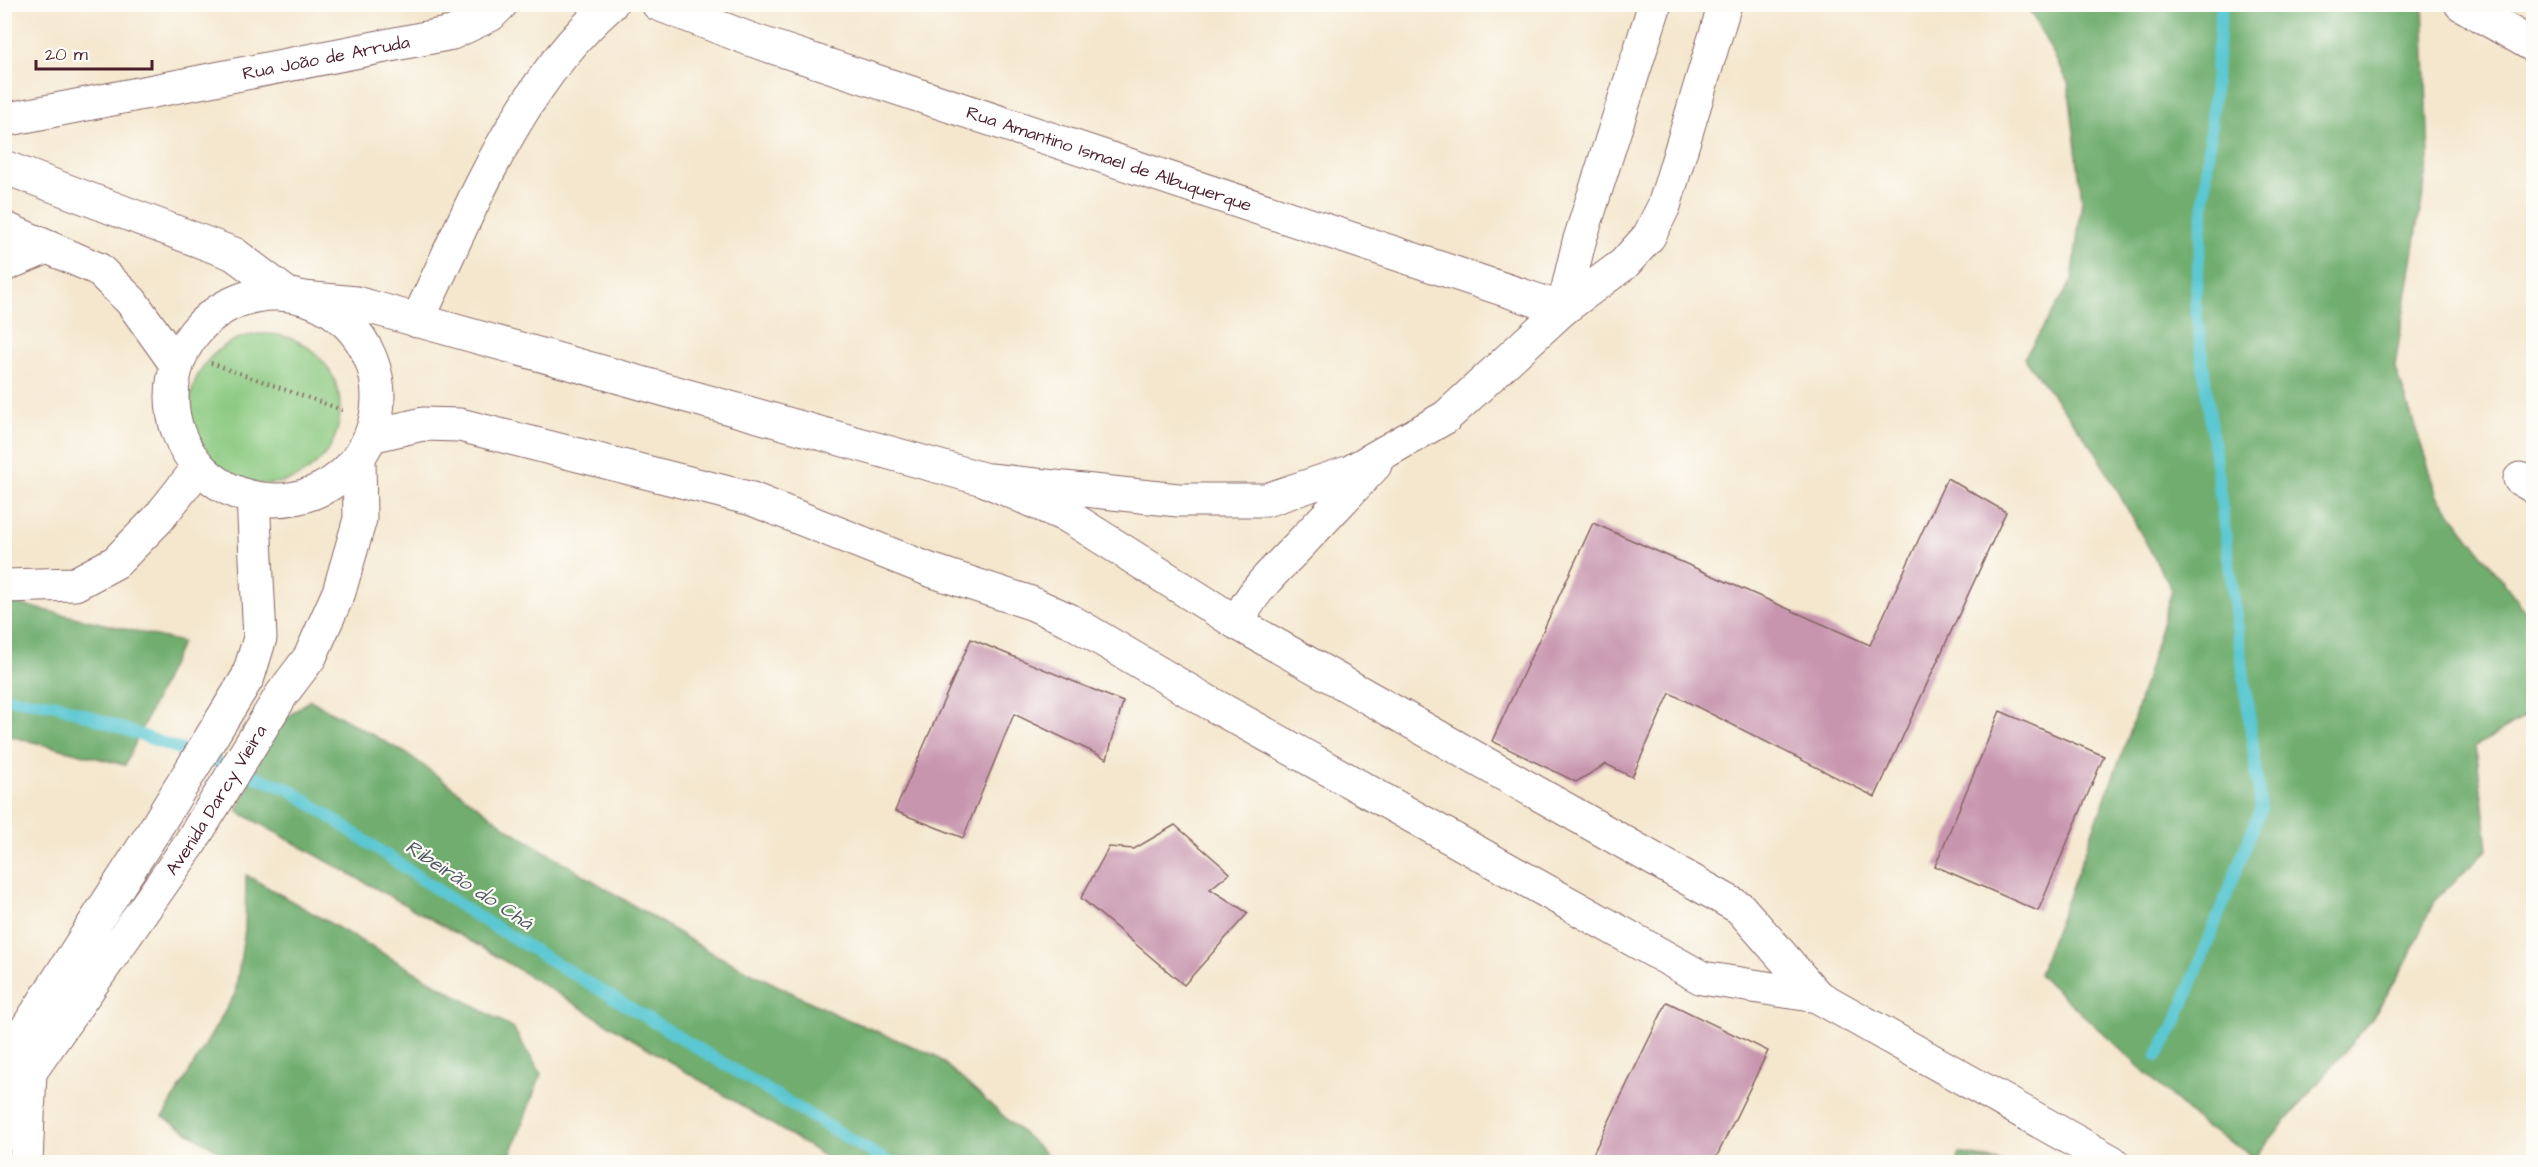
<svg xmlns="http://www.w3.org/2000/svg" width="2538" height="1167" font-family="'Architects Daughter',sans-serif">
  <rect width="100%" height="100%" fill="#fdfcf7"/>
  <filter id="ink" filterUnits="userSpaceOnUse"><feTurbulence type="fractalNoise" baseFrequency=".0167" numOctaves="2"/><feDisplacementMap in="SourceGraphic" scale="12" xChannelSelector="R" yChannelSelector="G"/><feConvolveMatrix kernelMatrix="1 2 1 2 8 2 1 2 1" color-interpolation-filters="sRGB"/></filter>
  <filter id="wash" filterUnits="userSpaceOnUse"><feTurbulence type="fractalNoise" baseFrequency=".008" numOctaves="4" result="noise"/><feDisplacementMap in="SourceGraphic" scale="24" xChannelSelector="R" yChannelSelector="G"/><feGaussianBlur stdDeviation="1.35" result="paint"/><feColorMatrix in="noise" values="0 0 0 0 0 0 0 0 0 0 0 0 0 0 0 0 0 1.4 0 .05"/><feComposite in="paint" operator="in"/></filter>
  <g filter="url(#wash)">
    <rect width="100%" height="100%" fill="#f4e7ce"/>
    <circle fill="#8bc980" stroke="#6a7456" stroke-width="1.5" cx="265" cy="409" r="75"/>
    <g fill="#70ad6e" stroke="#5d664c" stroke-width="1.5">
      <path d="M2027,5H2423L2429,157L2395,366L2438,496L2533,621V712L2476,746L2488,849L2434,901L2406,963L2372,1019L2255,1157L2202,1125L2039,974L2130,732L2172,590L2096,452L2024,358L2072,281L2082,200L2068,82Z"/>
      <path d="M5,601L182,642L125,765L5,735Z"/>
      <path d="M310,700L409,755L510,830L708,951L837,1015L936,1056L1055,1162H834L488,951L237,811L273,728Z"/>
      <path d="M246,875L513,1028L541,1074L508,1162H220L219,1151L163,1117L235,994L245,929Z"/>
      <path d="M1959,1153L2002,1162H2004H1956Z"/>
    </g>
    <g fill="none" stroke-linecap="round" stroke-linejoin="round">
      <g stroke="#5cc8d3" stroke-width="12">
        <path d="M4,698L58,705L289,789L470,912L888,1162"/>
        <path d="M2157,1056L2175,1025L2261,808L2195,302L2222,4"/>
      </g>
    </g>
    <g id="blocks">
      <g fill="#c795ae">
        <path d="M1947,478L2006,512L1875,797L1670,693L1632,777L1606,764L1576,782L1492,741L1593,523L1870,645Z"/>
        <path d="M971,639L1123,702L1107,759L1014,714L963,838L895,811Z"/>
        <path d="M2000,711L2104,756L2038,911L1935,866Z"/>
        <path d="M1175,825L1230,873L1210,889L1248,913L1184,985L1081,898L1109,847L1134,849Z"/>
        <path d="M1667,1002L1768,1051L1714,1162H1605L1592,1156Z"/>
      </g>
    </g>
  </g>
  <g filter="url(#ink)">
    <use href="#blocks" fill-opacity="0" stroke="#866564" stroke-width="1.5"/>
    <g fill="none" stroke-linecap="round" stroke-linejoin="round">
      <g stroke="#866564" stroke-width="35">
        <g id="minor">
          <path id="s1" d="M658,4L752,40L1563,309"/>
          <path d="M2461,4L2534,46"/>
          <path id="s2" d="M4,120L452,33L490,15L501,4"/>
          <path d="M4,265L47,247"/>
          <path d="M1563,309L1579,242L1655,4"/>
          <path d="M417,321C471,210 516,87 611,4"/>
          <path d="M2520,479L2534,487"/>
          <path d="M990,480L1178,500H1266L1350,472L1446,417L1563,309L1624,264L1649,236L1664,206L1725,4"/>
          <path d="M4,586L75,584L116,562L158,519L199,467"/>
          <path d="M1237,623C1255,586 1277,569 1304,540C1328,515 1351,490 1375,465"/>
          <path d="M26,1162L30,1072"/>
        </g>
      </g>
      <g stroke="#866564" stroke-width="35">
        <g id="secondary">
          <path d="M4,167L234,254L287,294"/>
          <path d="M4,228L98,269L131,301L176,364"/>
          <circle cx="275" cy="397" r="103"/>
          <path d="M304,298L356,303L983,479L1071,518L1237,623L1740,908L1817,996L2112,1162"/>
          <path d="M371,436L423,424L460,425L752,499L930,570L1031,603L1069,620L1208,702L1702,978L1817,996"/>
          <path d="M4,1064L155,829L248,677L260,638L253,498"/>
          <path id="s3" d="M4,1115L30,1072L189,845L282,694L310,657L339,592L360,519L359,458"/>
        </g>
      </g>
      <path stroke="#866564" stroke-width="4" stroke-dasharray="1.5 4.5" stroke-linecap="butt" d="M211,363L345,411"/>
      <use href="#minor" stroke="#fff" stroke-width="33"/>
      <use href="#secondary" stroke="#fff" stroke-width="33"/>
    </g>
  </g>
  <g text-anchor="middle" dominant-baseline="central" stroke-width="4.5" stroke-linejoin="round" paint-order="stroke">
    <g font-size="18" fill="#4a1f2b" stroke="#fdfcf7">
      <text stroke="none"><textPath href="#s2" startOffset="328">Rua João de Arruda</textPath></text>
      <text stroke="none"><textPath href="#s1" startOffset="477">Rua Amantino Ismael de Albuquerque</textPath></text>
      <text stroke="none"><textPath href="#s3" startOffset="380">Avenida Darcy Vieira</textPath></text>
    </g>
    <g font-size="20" font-style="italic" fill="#505a66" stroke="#fdfcf7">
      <text transform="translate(469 885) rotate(33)">Ribeirão do Chá</text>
    </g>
  </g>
  <rect width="2538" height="1167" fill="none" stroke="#fdfcf7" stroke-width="24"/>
  <path d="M36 60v9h116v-9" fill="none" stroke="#4a1f2b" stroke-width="3"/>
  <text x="45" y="60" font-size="18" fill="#4a1f2b" stroke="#fdfcf7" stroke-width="4.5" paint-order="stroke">20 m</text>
</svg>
